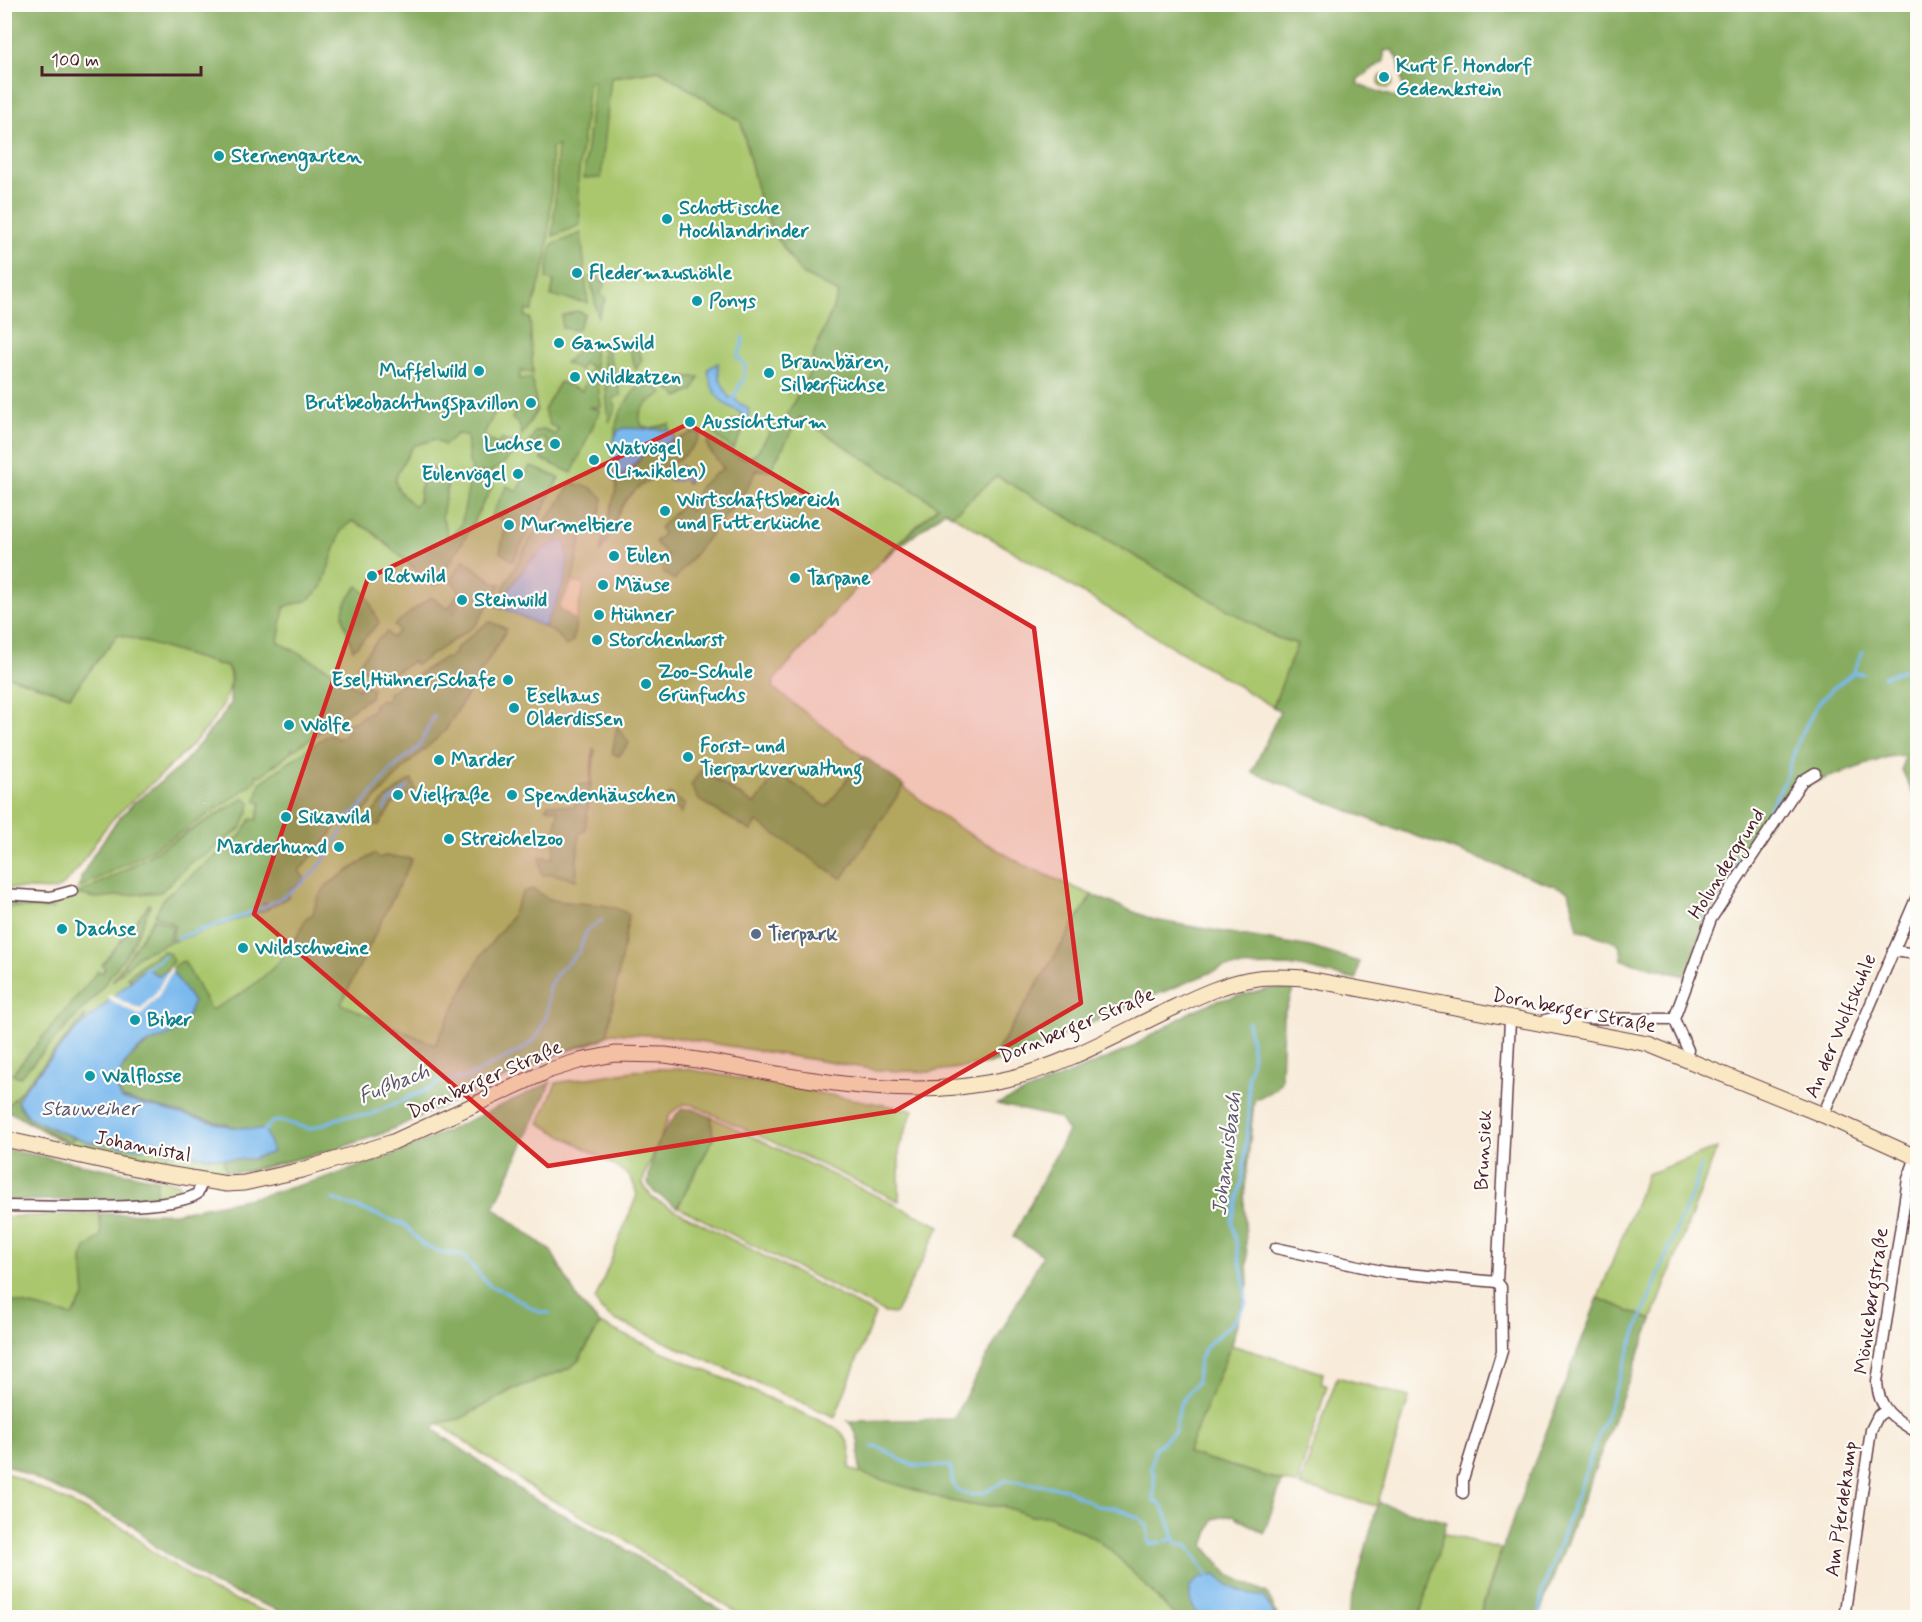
<svg xmlns="http://www.w3.org/2000/svg" width="1922" height="1622" font-family="Mynerve,sans-serif">
  <rect width="100%" height="100%" fill="#fdfcf7"/>
  <filter id="ink" filterUnits="userSpaceOnUse"><feTurbulence type="fractalNoise" baseFrequency=".0167" numOctaves="2"/><feDisplacementMap in="SourceGraphic" scale="12" xChannelSelector="R" yChannelSelector="G"/><feConvolveMatrix kernelMatrix="1 2 1 2 8 2 1 2 1" color-interpolation-filters="sRGB"/></filter>
  <filter id="wash" filterUnits="userSpaceOnUse"><feTurbulence type="fractalNoise" baseFrequency=".008" numOctaves="4" result="noise"/><feDisplacementMap in="SourceGraphic" scale="24" xChannelSelector="R" yChannelSelector="G"/><feGaussianBlur stdDeviation="1.35" result="paint"/><feColorMatrix in="noise" values="0 0 0 0 0 0 0 0 0 0 0 0 0 0 0 0 0 1.4 0 .05"/><feComposite in="paint" operator="in"/></filter>
  <g filter="url(#wash)">
    <rect width="100%" height="100%" fill="#f8ebd9"/>
    <g fill="#aac76e" stroke="#7a734c" stroke-width="1.5">
      <path d="M659,70L741,122L761,206L775,235L801,273L839,293L813,356V368L790,410L938,506L887,554L774,680L773,688L954,825L1024,865L1092,895L989,1064L929,1072L877,1070L667,1036L611,1033L599,1041L559,1054L381,1134L333,1150L251,1171L232,1173L63,1142L5,1109V899L54,902L76,892L94,854L117,821L134,803L181,766L222,717L551,147L584,82Z"/>
      <circle cx="1386" cy="81" r="7"/>
      <path d="M997,476L1275,637L1298,644L1273,707L952,515Z"/>
      <path d="M118,634L227,667C251,710 138,791 112,820C93,841 83,868 62,886L55,890L5,888V675L70,696Z"/>
      <path d="M646,1069H687L913,1110L899,1148V1201L693,1105L683,1104L670,1114L645,1174L643,1184L652,1198L875,1314L835,1417L613,1319L601,1310L595,1300L637,1195C635,1189 634,1182 630,1177C613,1161 561,1136 539,1123L556,1083Z"/>
      <path d="M711,1117L940,1226L895,1314L885,1313L678,1207L713,1139Z"/>
      <path d="M1717,1148L1652,1320L1598,1298L1647,1174Z"/>
      <path d="M157,1179L178,1183L180,1189L176,1193L155,1198Z"/>
      <path d="M100,1214L101,1236L86,1249L82,1259L85,1296L72,1317L5,1300L4,1217Z"/>
      <path d="M600,1324L834,1427C849,1436 853,1451 849,1468L860,1473L951,1501L971,1505L1002,1506L1032,1516H1050L1094,1538L1114,1553L1176,1617H744L643,1554L626,1540L536,1491L438,1423L460,1419L511,1390L570,1368L579,1360Z"/>
      <path d="M1231,1345L1323,1373L1321,1383L1327,1386L1297,1485L1187,1453Z"/>
      <path d="M1337,1377L1409,1397L1377,1506L1300,1486Z"/>
      <path d="M5,1472L129,1531L146,1547L212,1591L279,1617H10L4,1613Z"/>
      <path d="M1442,1533L1501,1549L1479,1617L1419,1618Z"/>
    </g>
    <g fill="#87ac61" stroke="#686646" stroke-width="1.5" fill-rule="evenodd">
      <path d="M5,5H1917V803L1902,770L1904,755L1888,757L1803,786L1777,810L1707,915L1686,976L1622,960L1621,947L1617,943L1578,929L1569,891L1377,822L1252,772L1280,711L1273,707L1297,644L1275,637L997,476L952,515L945,511L879,563L938,506L800,417L770,470H757L746,490L674,580L662,571L661,560L668,555L655,542L663,534L660,528L682,505L690,511L700,486L723,468L708,448V440L711,439C749,465 750,468 773,426L782,424L812,368L813,356L839,293L801,273L775,235L761,206L741,122L659,70L611,77L601,178H584L594,81H589L578,180L580,225L553,236L558,146L551,148L552,179L547,257L532,311L526,310L525,317L530,318L533,374L521,370L519,379L532,378L536,402L530,404H536L537,410L522,435L519,424L512,419L515,411L499,404L483,436L498,445L501,439L509,442L520,439C509,460 507,462 486,475L483,472L479,473L493,485L465,538L435,586L370,530L352,521L341,531L322,587L308,600L284,607L278,642L332,671L333,675L350,680L348,683L360,689L363,683L372,689L371,696L294,750L292,748L291,752L260,776L256,774V781C201,822 143,858 80,887L81,877L94,854L117,821L134,803L181,766L222,717L230,703L231,674L227,667L118,634L70,696L5,675ZM1392,50L1399,62L1404,95L1400,99L1359,85L1358,79L1384,61V51ZM457,434L467,435L469,462L472,468L461,526L449,537L442,517L448,482L438,469L430,468L422,476L419,501L414,506C384,480 396,478 413,446L435,439L444,445Z"/>
      <path d="M581,233L585,270L579,272L585,274L588,303L551,296L554,281L546,279L552,245Z"/>
      <path d="M599,276L600,282L606,281L600,294L606,298L598,317L590,277Z"/>
      <path d="M577,311L585,314L577,330L562,328V316Z"/>
      <path d="M602,343L606,344L621,395L614,398L613,402L616,406L609,422Z"/>
      <path d="M593,345L601,407H588L600,410L572,473L541,459L548,443L544,438L538,439L539,447L532,455L525,452L535,432L544,429L555,435L559,429L550,425L544,410L560,382L582,391L592,367L583,363L580,370L565,363L581,347Z"/>
      <path d="M637,345L642,360L636,370L629,347Z"/>
      <path d="M662,376L699,377L693,391L678,397L660,381L659,378Z"/>
      <path d="M642,382L646,383V386L653,384L663,393C651,401 633,408 642,426L651,428L669,424V430L624,428L615,436C615,414 628,398 642,382Z"/>
      <path d="M745,418L747,424L733,449L714,434L733,421Z"/>
      <path d="M692,433H701C697,454 647,478 631,494C615,510 614,535 600,552L617,485L614,479L617,481L634,467L643,455Z"/>
      <path d="M530,466L559,478L538,520L532,519L529,531L513,561L500,552L506,525L502,519L491,516L507,486L517,491Z"/>
      <path d="M571,483L590,487L603,498L596,534L583,531L572,582L559,607L576,621L573,641L566,646L558,635L544,627C555,602 565,577 567,549L558,542L533,557L501,609L497,606V600L534,533L557,507Z"/>
      <path d="M464,560L495,583L501,584L476,625L416,665L413,661C388,677 383,680 357,666L377,640L387,632L392,638L399,631L394,625L431,597L448,609L457,595L459,598L452,611L454,613L463,597L451,579Z"/>
      <path d="M358,586L366,594L379,623L353,650C345,618 333,615 358,586Z"/>
      <path d="M491,622L507,629L445,731L408,764L349,828L337,819L332,833L299,871L305,879L289,891L288,897L269,908L267,903L262,904H266L268,909L171,942L175,925L155,915L164,898L241,835L251,819L257,820L261,803L256,801L260,783L329,734L339,739L347,732L345,724L354,722L375,708L373,706L380,700L385,701L389,696L388,693L444,658L447,659L455,653V649C464,643 483,623 491,622Z"/>
      <path d="M617,727L629,743L619,756L612,753Z"/>
      <path d="M593,749L595,750L585,831L579,833L576,880L553,874L544,875L541,873L540,857L553,858L558,810L546,808L548,804L575,807L578,785L590,784Z"/>
      <path d="M864,756L904,786L842,879L757,822L751,831L704,803L699,800L691,785L701,770L755,805L777,772L827,807Z"/>
      <path d="M412,780L416,790L393,804L379,825L363,824L379,805L408,781Z"/>
      <path d="M671,794L685,805L681,814L668,796Z"/>
      <path d="M244,798L250,802L249,810L241,828L204,856L193,860L161,892L95,898L77,894L120,873Z"/>
      <path d="M374,854L380,858L384,856L412,859L341,1004L435,1045L480,957L510,919L523,892L532,889C538,891 543,897 549,899C570,906 611,900 629,915L607,1036L559,1054L381,1134L333,1150L241,1172H227L223,1162L226,1159H252L244,1129L122,1098C109,1076 131,1053 150,1043C154,1040 158,1041 162,1037C173,1026 183,1013 193,1002L172,971L176,964L184,961L211,1010C253,990 289,961 306,918L313,914L317,899L327,885Z"/>
      <path d="M1092,895L1154,920L1310,947L1359,962L1356,980L1296,966L1224,967L1141,1001L1025,1053L989,1064Z"/>
      <path d="M4,899L54,902L53,909L5,907Z"/>
      <path d="M149,904L150,907L130,949L97,994L20,1077L12,1074L98,971L102,973L105,968L102,965Z"/>
      <path d="M154,918L173,927L168,943L139,955L112,982Z"/>
      <path d="M164,951L169,953L173,961L163,975L153,974L145,968L131,981L127,977L146,961Z"/>
      <path d="M1274,988L1293,990L1283,1017L1281,1080L1276,1089L1254,1100L1244,1198L1248,1284L1231,1345L1187,1453L1282,1481L1264,1533L1233,1515L1213,1519L1204,1546L1229,1575L1267,1593L1278,1617H1176L1114,1553L1094,1538L1050,1516H1032L1002,1506L971,1505L951,1501L860,1473C858,1453 863,1438 848,1421L953,1419L1043,1255L1013,1237L1068,1131L1059,1118L997,1104L1127,1050L1192,1011L1216,1001Z"/>
      <path d="M86,1015L82,1025L25,1089L17,1102L26,1115L74,1138L69,1143L5,1109Z"/>
      <path d="M551,1082L494,1208L551,1251L579,1301L600,1324L579,1360L570,1368L511,1390L460,1419L438,1423L433,1429L529,1496L617,1544L731,1617H295L212,1584L149,1542L134,1526L5,1464V1300L72,1316L85,1296L82,1259L86,1249L101,1236L100,1214L175,1213L260,1196L332,1176L406,1150Z"/>
      <path d="M682,1109H693L711,1117L713,1139L677,1207L654,1192L648,1183C650,1159 664,1125 682,1109Z"/>
      <path d="M4,1149L157,1179L155,1198L5,1201Z"/>
      <path d="M1598,1298L1652,1320L1538,1617H1479L1517,1508Z"/>
      <path d="M1378,1503L1447,1522L1419,1617H1347Z"/>
    </g>
    <path fill="#eeda9e" stroke="#9c7c64" stroke-width="1.5" d="M572,582L584,584L576,621L559,607Z"/>
    <g fill="#7ab9ee" stroke="#626c8c" stroke-width="1.5">
      <path d="M718,363C718,381 722,383 729,398L734,397L737,402L748,408L749,417L743,418L741,413C718,401 712,396 708,369Z"/>
      <path d="M624,428L669,430L674,435L673,440L643,455L617,481L614,479L613,441L619,430Z"/>
      <path d="M680,465L686,472L685,476L689,477L688,483L682,478L679,481L669,480L670,474Z"/>
      <path d="M564,541C575,572 556,600 544,627L501,607C509,585 539,544 564,541Z"/>
      <path d="M145,968L159,976L169,969L172,971L193,1002C190,1013 186,1023 177,1030C170,1037 159,1038 151,1042C131,1051 108,1077 122,1099L232,1127L265,1130L273,1152L252,1159H226L89,1142L57,1131L29,1117L17,1102L24,1089L73,1033Z"/>
      <path d="M1216,1575C1228,1587 1246,1596 1263,1596L1276,1617H1198L1190,1600V1586L1200,1578Z"/>
    </g>
    <path fill="#f8ebd9" d="M170,967L173,969L159,995L140,1016L107,998L110,995L140,1009L155,994Z"/>
    <g fill="none" stroke-linecap="round" stroke-linejoin="round">
      <g stroke="#7ab9ee" stroke-width="3">
        <path d="M733,399L744,377L745,364L737,357L743,343L742,337"/>
        <path d="M1853,673L1863,674"/>
        <path d="M1883,677L1903,670"/>
        <path d="M384,810L389,802L408,787"/>
        <path d="M344,820L361,807L392,769L419,747L434,716"/>
        <path d="M1705,920L1706,913L1783,785L1800,737L1818,704L1831,690L1853,673L1863,651"/>
        <path d="M178,938C234,918 299,905 331,849C335,842 339,838 342,829"/>
        <path d="M144,970L164,956"/>
        <path d="M264,1131L272,1122L282,1121L310,1129L345,1116L369,1115L429,1089L442,1081L463,1079L523,1049L537,1037L547,1014L549,986L559,971L579,952L587,930L602,920"/>
        <path d="M333,1199L405,1225L423,1245L444,1253L462,1255L490,1286L503,1291L539,1312L549,1313"/>
        <path d="M872,1447C888,1448 893,1457 907,1463C922,1469 935,1465 950,1466L953,1484L958,1491L969,1495L984,1493L1006,1480L1066,1489L1096,1506L1116,1508L1139,1518L1147,1526L1149,1544L1161,1542"/>
        <path d="M1166,1541L1174,1538"/>
        <path d="M1210,1579L1188,1546L1177,1544C1169,1530 1169,1508 1154,1500V1474L1151,1469L1155,1448L1175,1431L1180,1404L1197,1382L1199,1361L1207,1345L1232,1323L1246,1304L1245,1285L1232,1222L1242,1181L1249,1116L1248,1077L1253,1055L1248,1022"/>
        <path d="M1537,1618C1541,1608 1541,1597 1544,1587C1573,1506 1603,1424 1632,1343C1644,1309 1659,1275 1672,1241C1681,1215 1695,1193 1701,1165"/>
      </g>
    </g>
  </g>
  <g filter="url(#ink)">
    <g fill="none" stroke-linecap="round" stroke-linejoin="round">
      <g stroke="#643e45" stroke-width="13">
        <g id="minor">
          <path d="M4,894L50,897L72,891"/>
          <path d="M1893,951L1918,954"/>
          <path d="M1542,1024L1545,1020L1554,1018L1674,1019"/>
          <path d="M1686,1059L1688,1050L1674,1019L1711,919L1802,781L1815,773"/>
          <path d="M1823,1115L1918,894"/>
          <path d="M1916,1157L1908,1179L1877,1382C1878,1410 1896,1420 1918,1433"/>
          <path d="M4,1206C43,1206 170,1212 197,1194L203,1181"/>
          <path d="M1276,1248L1386,1272L1497,1282"/>
          <path d="M1463,1493V1479L1502,1351L1501,1287L1497,1282L1510,1020"/>
          <path d="M1844,1618L1871,1430L1878,1416L1885,1411"/>
        </g>
      </g>
      <g stroke="#643e45" stroke-width="17">
        <path id="secondary" d="M4,1139L154,1172L227,1184L244,1183L302,1170L393,1142L550,1070L579,1061L615,1054L665,1055C780,1071 895,1107 1011,1078C1065,1065 1122,1032 1173,1008C1200,995 1228,982 1258,978C1273,976 1288,977 1303,978L1648,1044L1823,1115L1918,1158"/>
      </g>
      <use href="#minor" stroke="#fff" stroke-width="10"/>
      <use href="#secondary" stroke="#fae7c3" stroke-width="15"/>
    </g>
  </g>
  <path fill="#d62828" fill-opacity="0.2" stroke="#d62828" stroke-width="4.5" stroke-linejoin="round" d="M688,424L1034,628L1081,1003L895,1111L548,1166L254,914L368,578Z"/>
  <g fill="#0f9aa8" stroke="#fdfcf7" stroke-width="2">
    <circle cx="1384" cy="77" r="6"/>
    <circle cx="219" cy="156" r="6"/>
    <circle cx="667" cy="219" r="6"/>
    <circle cx="577" cy="273" r="6"/>
    <circle cx="697" cy="301" r="6"/>
    <circle cx="559" cy="343" r="6"/>
    <circle cx="479" cy="371" r="6"/>
    <circle cx="769" cy="373" r="6"/>
    <circle cx="575" cy="377" r="6"/>
    <circle cx="531" cy="403" r="6"/>
    <circle cx="690" cy="422" r="6"/>
    <circle cx="555" cy="444" r="6"/>
    <circle cx="594" cy="460" r="6"/>
    <circle cx="518" cy="474" r="6"/>
    <circle cx="665" cy="511" r="6"/>
    <circle cx="509" cy="525" r="6"/>
    <circle cx="614" cy="556" r="6"/>
    <circle cx="372" cy="576" r="6"/>
    <circle cx="795" cy="578" r="6"/>
    <circle cx="603" cy="585" r="6"/>
    <circle cx="462" cy="600" r="6"/>
    <circle cx="599" cy="615" r="6"/>
    <circle cx="597" cy="640" r="6"/>
    <circle cx="508" cy="680" r="6"/>
    <circle cx="646" cy="684" r="6"/>
    <circle cx="514" cy="708" r="6"/>
    <circle cx="289" cy="725" r="6"/>
    <circle cx="688" cy="757" r="6"/>
    <circle cx="439" cy="760" r="6"/>
    <circle cx="398" cy="795" r="6"/>
    <circle cx="512" cy="795" r="6"/>
    <circle cx="286" cy="817" r="6"/>
    <circle cx="449" cy="839" r="6"/>
    <circle cx="339" cy="847" r="6"/>
    <circle cx="62" cy="929" r="6"/>
    <circle cx="243" cy="948" r="6"/>
    <circle cx="135" cy="1020" r="6"/>
    <circle cx="90" cy="1076" r="6"/>
  </g>
  <circle fill="#5c6f8a" stroke="#fdfcf7" stroke-width="2" cx="756" cy="934" r="6"/>
  <g text-anchor="middle" dominant-baseline="central" stroke-width="4.5" stroke-linejoin="round" paint-order="stroke">
    <g font-size="20" font-weight="bold" fill="#0d838f" stroke="#fdfcf7" text-anchor="start">
      <text x="1396" y="66">Kurt F. Hondorf<tspan x="1396" dy="23">Gedenkstein</tspan></text>
      <text x="231" y="156">Sternengarten</text>
      <text x="679" y="208">Schottische<tspan x="679" dy="23">Hochlandrinder</tspan></text>
      <text x="589" y="273">Fledermaushöhle</text>
      <text x="709" y="301">Ponys</text>
      <text x="571" y="343">Gamswild</text>
      <text x="781" y="362">Braunbären,<tspan x="781" dy="23">Silberfüchse</tspan></text>
      <text x="467" y="371" text-anchor="end">Muffelwild</text>
      <text x="587" y="377">Wildkatzen</text>
      <text x="519" y="403" text-anchor="end">Brutbeobachtungspavillon</text>
      <text x="702" y="422">Aussichtsturm</text>
      <text x="543" y="444" text-anchor="end">Luchse</text>
      <text x="606" y="448">Watvögel<tspan x="606" dy="23">(Limikolen)</tspan></text>
      <text x="506" y="474" text-anchor="end">Eulenvögel</text>
      <text x="677" y="500">Wirtschaftsbereich<tspan x="677" dy="23">und Futterküche</tspan></text>
      <text x="521" y="525">Murmeltiere</text>
      <text x="626" y="556">Eulen</text>
      <text x="384" y="576">Rotwild</text>
      <text x="807" y="578">Tarpane</text>
      <text x="615" y="585">Mäuse</text>
      <text x="474" y="600">Steinwild</text>
      <text x="611" y="615">Hühner</text>
      <text x="609" y="640">Storchenhorst</text>
      <text x="658" y="672">Zoo-Schule<tspan x="658" dy="23">Grünfuchs</tspan></text>
      <text x="496" y="680" text-anchor="end">Esel,Hühner,Schafe</text>
      <text x="526" y="696">Eselhaus<tspan x="526" dy="23">Olderdissen</tspan></text>
      <text x="301" y="725">Wölfe</text>
      <text x="700" y="746">Forst- und<tspan x="700" dy="23">Tierparkverwaltung</tspan></text>
      <text x="451" y="760">Marder</text>
      <text x="410" y="795">Vielfraße</text>
      <text x="524" y="795">Spendenhäuschen</text>
      <text x="298" y="817">Sikawild</text>
      <text x="461" y="839">Streichelzoo</text>
      <text x="327" y="847" text-anchor="end">Marderhund</text>
      <text x="74" y="929">Dachse</text>
      <text x="255" y="948">Wildschweine</text>
      <text x="147" y="1020">Biber</text>
      <text x="102" y="1076">Walflosse</text>
    </g>
    <g font-size="20" fill="#4a1f2b" stroke="#fdfcf7">
      <text transform="translate(1727 864) rotate(-58)">Holundergrund</text>
      <text transform="translate(1574 1011) rotate(11)">Dornberger Straße</text>
      <text transform="translate(1077 1026) rotate(-23)">Dornberger Straße</text>
      <text transform="translate(1841 1026) rotate(-67)">An der Wolfskuhle</text>
      <text transform="translate(485 1080) rotate(-24)">Dornberger Straße</text>
      <text transform="translate(143 1147) rotate(11)">Johannistal</text>
      <text transform="translate(1484 1150) rotate(-87)">Brunsiek</text>
      <text transform="translate(1872 1301) rotate(-82)">Mönkebergstraße</text>
      <text transform="translate(1842 1509) rotate(-82)">Am Pferdekamp</text>
    </g>
    <g font-size="20" font-weight="bold" fill="#4e5e75" stroke="#fdfcf7" text-anchor="start">
      <text x="768" y="934">Tierpark</text>
    </g>
    <g font-size="21" font-style="italic" fill="#5b556f" stroke="#fdfcf7">
      <text transform="translate(394 1084) rotate(-22)">Fußbach</text>
      <text x="90" y="1109">Stauweiher</text>
      <text transform="translate(1227 1154) rotate(-83)">Johannisbach</text>
    </g>
  </g>
  <rect width="1922" height="1622" fill="none" stroke="#fdfcf7" stroke-width="24"/>
  <path d="M42 66v9h159v-9" fill="none" stroke="#4a1f2b" stroke-width="3"/>
  <text x="51" y="66" font-size="18" fill="#4a1f2b" stroke="#fdfcf7" stroke-width="4.5" paint-order="stroke">100 m</text>
</svg>
